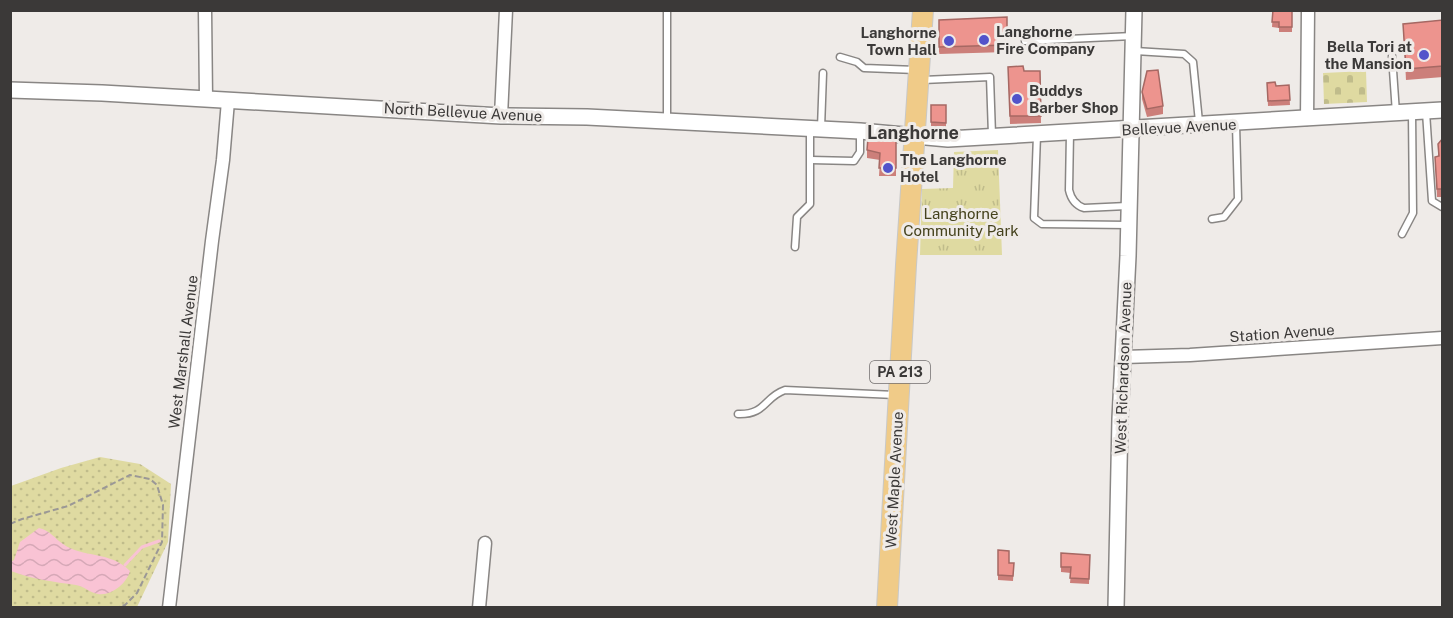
<svg xmlns="http://www.w3.org/2000/svg" width="1453" height="618" font-family="'Public Sans',sans-serif">
  <defs>
    <pattern id="grass-dots" width="8" height="8" patternUnits="userSpaceOnUse" patternTransform="scale(1.5)"><rect width="8" height="8" fill="#dfdaa1"/><path d="M2 2h.1M6 6h.1" fill="none" stroke="#c0bc8b" stroke-width="1.8" stroke-linecap="round"/></pattern>
    <pattern id="cemetery-stones" width="16" height="16" patternUnits="userSpaceOnUse" patternTransform="scale(1.5)"><rect width="16" height="16" fill="#dfdaa1"/><path d="M2 7V4a2 2 0 0 1 4 0v3zM10 15v-3a2 2 0 0 1 4 0v3z" fill="#c0bc8b"/></pattern>
    <pattern id="park-tufts" width="24" height="20" patternUnits="userSpaceOnUse" patternTransform="scale(1.5)"><rect width="24" height="20" fill="#dfdaa1"/><path d="M3 7l-1-3M5 7V3M7 7l1-3M15 17l-1-3M17 17v-4M19 17l1-3" fill="none" stroke="#c0bc8b"/></pattern>
    <pattern id="water-waves" width="16" height="10" patternUnits="userSpaceOnUse" patternTransform="scale(1.5)"><rect width="16" height="10" fill="#f9c3d4"/><path d="M0 5q4-4 8 0t8 0" fill="none" stroke="#d6a8b7"/></pattern>
  </defs>
  <rect width="100%" height="100%" fill="#efebe8"/>
  <path fill="url(#grass-dots)" d="M100,457L140,464L171,484L168,542L137,607L11,608V486L61,468Z"/>
  <path fill="url(#cemetery-stones)" d="M1366,71L1367,102L1324,104L1323,73Z"/>
  <path fill="url(#park-tufts)" d="M998,150L1002,255H920L922,189L953,188L954,152Z"/>
  <path fill="url(#water-waves)" d="M39,528C51,531 54,538 63,544C82,558 111,551 130,571C127,583 112,596 98,594C90,593 84,586 76,585C54,582 32,579 11,571V562L14,560L20,542Z"/>
  <g fill="none" stroke-linecap="round" stroke-linejoin="round">
    <path stroke="#f9c3d4" stroke-width="3" d="M125,565L142,547L159,541"/>
    <g stroke="#898684" stroke-width="9">
      <g id="service">
        <path d="M1025,41L1133,36"/>
        <path d="M1135,51L1184,54L1193,62L1199,122"/>
        <path d="M1392,56L1396,113"/>
        <path d="M840,57L857,62L864,68L916,70"/>
        <path d="M923,80L990,77L992,135"/>
        <path d="M1426,112L1432,201L1442,207"/>
        <path d="M667,121V10"/>
        <path d="M821,128L823,73"/>
        <path d="M1070,133L1069,190C1071,199 1075,205 1084,208L1127,206"/>
        <path d="M1037,135L1034,218L1042,224L1128,225"/>
        <path d="M811,160L854,161L860,152V131"/>
        <path d="M1212,219L1224,217L1238,199L1236,124"/>
        <path d="M1402,234L1413,213L1412,113"/>
        <path d="M795,247L797,217L810,204V129"/>
        <path d="M738,414C766,415 764,397 785,390L895,395"/>
      </g>
    </g>
    <g stroke="#898684" stroke-width="15">
      <g id="minor">
        <path d="M205,10L206,99"/>
        <path d="M501,116L506,10"/>
        <path d="M1307,119L1308,10"/>
        <path d="M1123,357L1190,355L1442,338"/>
        <path d="M169,608L212,241L223,160L228,101"/>
        <path d="M479,608L485,543"/>
      </g>
    </g>
    <g stroke="#898684" stroke-width="18">
      <g id="tertiary">
        <path d="M10,90L102,93L501,116L587,117L860,131L948,139L1442,110"/>
        <path d="M1116,608L1120,419L1128,256L1134,10"/>
      </g>
    </g>
    <g stroke="#c8c8c7" stroke-width="22">
      <path id="primary" d="M887,608L906,265L923,10"/>
    </g>
    <path stroke="#9b9896" stroke-width="2" stroke-dasharray="6 3" stroke-linecap="butt" d="M10,524L22,519L68,506L130,475L150,479L157,485L163,505L162,542L137,593L125,605L116,608"/>
    <use href="#service" stroke="#fff" stroke-width="6"/>
    <use href="#minor" stroke="#fff" stroke-width="12"/>
    <use href="#tertiary" stroke="#fff" stroke-width="15"/>
    <use href="#primary" stroke="#f0cb88" stroke-width="20"/>
  </g>
  <g fill="#cc7f7a">
    <path d="M1273,10H1292V32H1279V28L1272,27Z"/>
    <path d="M1007,17V52L939,54V20Z"/>
    <path d="M1443,20V77L1406,80L1403,24Z"/>
    <path d="M1008,67L1024,71H1040L1041,123L1010,124Z"/>
    <path d="M1267,83L1276,86L1289,85L1290,105L1268,106Z"/>
    <path d="M1142,92L1163,106V114L1147,117L1142,99Z"/>
    <rect x="931" y="105" width="15" height="23"/>
    <path d="M1443,138V197H1437L1435,157L1438,156V144Z"/>
    <path d="M896,141V176H879L880,160L867,158V150Z"/>
    <path d="M998,550L1009,563H1014L1013,581L998,580Z"/>
    <path d="M1061,553L1090,555L1089,584L1070,583L1071,573L1061,572Z"/>
  </g>
  <g fill="#ed948e" stroke="#a66863" stroke-width="1.5">
    <path d="M1273,10H1292V27H1279V22H1272Z"/>
    <path d="M1007,17V45L939,47V20Z"/>
    <path d="M1443,20V66L1406,69L1403,24Z"/>
    <path d="M1023,66L1024,71H1040L1041,116H1010L1008,67Z"/>
    <path d="M1158,70L1163,106L1147,109L1142,92L1147,71Z"/>
    <path d="M1275,82L1276,86L1289,85L1290,100L1268,101L1267,83Z"/>
    <path d="M931,105H946V123L931,122Z"/>
    <path d="M868,138L896,141V168H879L880,153L867,150Z"/>
    <path d="M1443,138V189H1437L1435,157L1439,156L1438,144Z"/>
    <path d="M998,550L1009,551V563H1014L1013,576L998,575Z"/>
    <path d="M1061,553L1090,555L1089,579L1070,578L1071,567H1061Z"/>
  </g>
  <g fill="#5253ca" stroke="#efebe8" stroke-width="2">
    <circle cx="984" cy="40" r="6"/>
    <circle cx="949" cy="41" r="6"/>
    <circle cx="1424" cy="55" r="6"/>
    <circle cx="1017" cy="99" r="6"/>
    <circle cx="888" cy="168" r="6"/>
  </g>
  <g text-anchor="middle" dominant-baseline="central" stroke-width="6" stroke-linejoin="round" paint-order="stroke">
    <rect fill="#efebe8" stroke="#716e6d" stroke-width="1.5" x="870" y="361" width="60" height="22" rx="4.5"/>
    <g font-size="14" font-weight="bold" fill="#3b3938">
      <text x="900" y="372">PA 213</text>
    </g>
    <g font-size="15" font-weight="bold" fill="#3b3938" stroke="#efebe8" text-anchor="start">
      <text x="996" y="31">Langhorne<tspan x="996" dy="17">Fire Company</tspan></text>
      <text x="937" y="32" text-anchor="end">Langhorne<tspan x="937" dy="17">Town Hall</tspan></text>
      <text x="1412" y="46" text-anchor="end">Bella Tori at<tspan x="1412" dy="17">the Mansion</tspan></text>
      <text x="1029" y="90">Buddys<tspan x="1029" dy="17">Barber Shop</tspan></text>
      <text x="900" y="159">The Langhorne<tspan x="900" dy="17">Hotel</tspan></text>
    </g>
    <g font-size="15" fill="#3b3938" stroke="#efebe8">
      <text transform="translate(463 112) rotate(3)">North Bellevue Avenue</text>
      <text transform="translate(1179 127) rotate(-3)">Bellevue Avenue</text>
      <text transform="translate(1282 333) rotate(-4)">Station Avenue</text>
      <text transform="translate(183 352) rotate(-83)">West Marshall Avenue</text>
      <text transform="translate(1123 368) rotate(-88)">West Richardson Avenue</text>
      <text transform="translate(894 480) rotate(-87)">West Maple Avenue</text>
    </g>
    <g font-size="15" fill="#45421d" stroke="#efebe8">
      <text x="961" y="213">Langhorne<tspan x="961" dy="17">Community Park</tspan></text>
    </g>
    <g font-size="18" font-weight="bold" fill="#3b3938" stroke="#efebe8">
      <text x="913" y="132">Langhorne</text>
    </g>
  </g>
  <rect width="1453" height="618" fill="none" stroke="#3b3938" stroke-width="24"/>
</svg>
